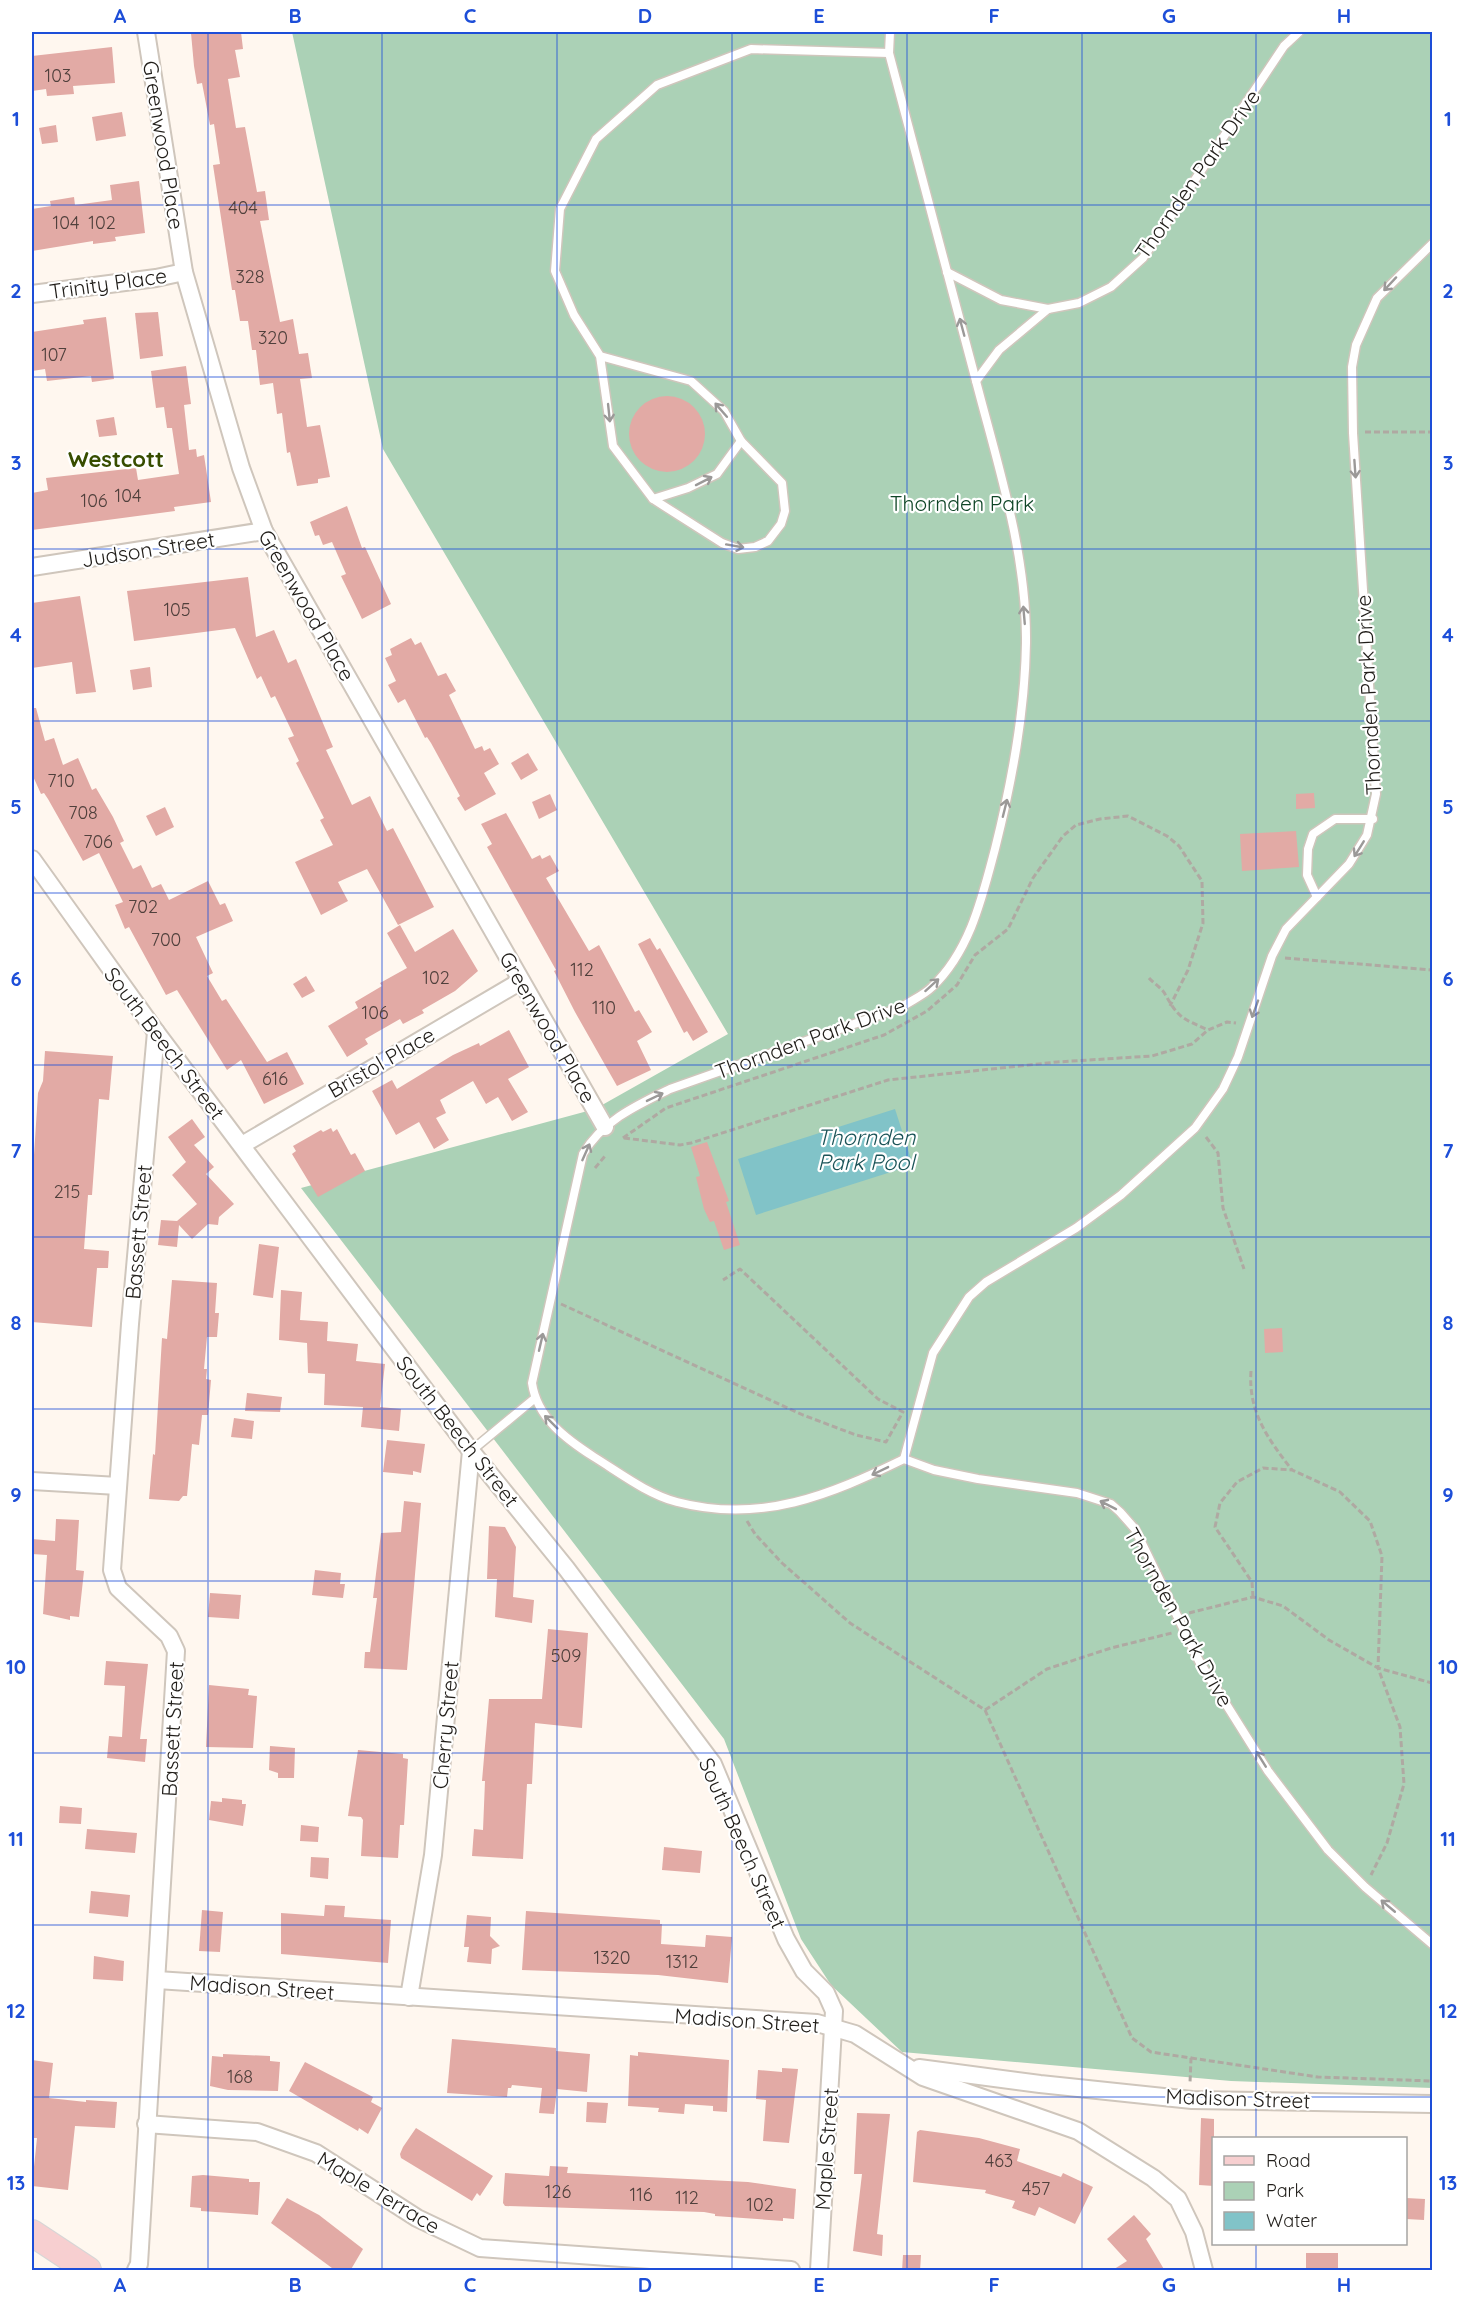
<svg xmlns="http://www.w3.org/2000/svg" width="1464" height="2302" font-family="Quicksand,sans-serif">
  <rect width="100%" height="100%" fill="#fff7ef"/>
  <path fill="#abd1b6" d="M292,32H1432V2088L1231,2081L902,2052L831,1985L801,1939L724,1739L301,1188L595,1109L728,1034L383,449Z"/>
  <path fill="#81c3c8" d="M895,1109L913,1165L756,1215L738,1159Z"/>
  <g fill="#e2aaa5">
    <path d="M204,32H241L243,49L235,50L240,77L228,79L236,128L245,127L257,192L265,191L269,220L260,221L280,322L293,319L299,354L308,353L312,378L300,379L307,427L320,425L330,477L318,479V483L297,486L290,452L287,453L282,413L277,414L273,383L260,385L256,350H252L248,321H240L235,290H232L213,165L220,164L214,124L210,125L202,83L197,84L194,66L191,33Z"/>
    <path d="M112,47L115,83L73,86L74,94L47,96L46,89L32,91V56Z"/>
    <path d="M122,112L126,136L96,141L92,117Z"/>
    <path d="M56,125L58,142L42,144L39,128Z"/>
    <path d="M139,181L145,233L115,237L116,241L93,244V241L32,251V209L51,206L50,201L74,197L75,205L112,200L110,185Z"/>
    <path d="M158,312L163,356L140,359L135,313Z"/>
    <path d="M106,317L114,379L92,382L91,376L47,381L45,369L32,371V332L84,324L83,320Z"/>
    <path d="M186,366L191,404L184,405L189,450L196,449L197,457L204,455L211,502L174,507L175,511L32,530V493L48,490L46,478L136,468L138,480L179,474L172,428H167L164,407L156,408L151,371Z"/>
    <circle cx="667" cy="434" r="38"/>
    <path d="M114,417L117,435L99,437L96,420Z"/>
    <path d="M347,506L362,548L365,547L391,604L362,619L341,576L346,574L332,542L323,545L319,535L315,536L310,522Z"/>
    <path d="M248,577L256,637L274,630L288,663L296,659L333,747L326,750L352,805L370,796L387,831L393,828L434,907L398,925L367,869L338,882L348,901L321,915L295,862L333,845L320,820L324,818L296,763L299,761L288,738L294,736L275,696L271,698L261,676L257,679L235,628L134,641L127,591Z"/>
    <path d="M80,596L96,692L76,694L72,662L32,668V603Z"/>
    <path d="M411,638L415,645L421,642L438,676L446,673L456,691L449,695L475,749L482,746L484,751L490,748L499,764L484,773L496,794L465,811L457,798L460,796L431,743L427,737L425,738L405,699L398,703L388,685L396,681L385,658L392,655L390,649Z"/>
    <path d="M150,667L152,687L133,690L130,670Z"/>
    <path d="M32,708H36L45,741L54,738L63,765L78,758L92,790L96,788L113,817L124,841L120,843L133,869L141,865L152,888L161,884L169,900L208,881L220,905L225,903L233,921L196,937L213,973L207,976L222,1001L226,999L267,1062L287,1052L304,1084L264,1104L241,1060L227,1070L177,990L166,995L129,927L125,929L115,905L123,902L99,853L83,861L48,799L44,793L41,794L32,774Z"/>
    <path d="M528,753L538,770L521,780L511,763Z"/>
    <path d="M1314,793L1315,808L1296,809V794Z"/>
    <path d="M550,794L557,810L539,819L532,802Z"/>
    <path d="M165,807L174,827L156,836L146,816Z"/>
    <path d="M506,813L532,859L540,855L542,859L550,855L559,871L546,878L589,951L599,945L635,1012L639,1010L652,1032L637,1041L651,1070L617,1086L575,1012L554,971L556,970L487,847L492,844L481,824Z"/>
    <path d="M1296,831L1299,867L1242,871L1240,834Z"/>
    <path d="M400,925L415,952L453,929L478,971L455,991L422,1010L424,1013L403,1024L400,1019L365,1039L368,1044L347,1057L328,1026L358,1008L355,1002L382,986L380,983L407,968L387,933Z"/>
    <path d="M650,938L657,950L660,948L708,1032L693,1041L687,1031L684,1033L638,944Z"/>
    <path d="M306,976L315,991L302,998L293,984Z"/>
    <path d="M509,1030L529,1067L508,1079L528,1112L512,1121L498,1097L486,1104L473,1081L440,1100L446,1113L436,1118L449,1140L434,1149L419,1122L396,1135L372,1091L392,1080L397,1089L453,1055L479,1043L480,1046Z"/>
    <path d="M45,1051L113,1056L109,1100L99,1099L92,1195H88L84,1249L109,1251L108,1268H97L92,1327L32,1322V1186L38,1093L43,1081Z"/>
    <path d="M192,1119L205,1137L194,1145L214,1167L206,1174L234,1204L219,1217L218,1225L208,1224L192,1239L179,1225L177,1247L158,1245L161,1220L177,1221L197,1204L172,1175L186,1162L168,1137Z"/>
    <path d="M331,1128L333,1132L337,1129L351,1155L355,1153L365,1171L318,1197L292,1154L296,1151L293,1146L321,1130L323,1132Z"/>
    <path d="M707,1142L729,1201L726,1202L740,1245L724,1250L714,1221L710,1222L704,1209L696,1177L700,1176L691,1147Z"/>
    <path d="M259,1244L279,1247L273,1298L253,1295Z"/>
    <path d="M172,1280L217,1283L215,1313H219L217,1337H207L204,1369H207L206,1379L211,1380L208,1415H202L199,1445L192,1444L187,1496H183L179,1501L149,1499L153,1454L155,1455L162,1338L167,1339Z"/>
    <path d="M281,1290L302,1292L300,1320L328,1322L327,1341L358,1344L356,1361L385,1364L380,1407L401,1409L399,1431L361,1427L363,1407L324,1405L325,1374L308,1373L307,1343L279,1340Z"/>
    <path d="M1282,1328L1283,1352L1265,1353L1264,1329Z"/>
    <path d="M247,1393L282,1397L280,1412L245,1411Z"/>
    <path d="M234,1418L254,1421L252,1439L231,1437Z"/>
    <path d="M387,1440L425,1444L421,1473L413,1471V1475L383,1472Z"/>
    <path d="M404,1501L421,1503L407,1670L364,1668L365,1652H370L377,1598H373L381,1533L401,1532Z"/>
    <path d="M56,1519L79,1520L76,1570L84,1571L79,1617L70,1616V1620L43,1614L47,1555L32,1554V1539L55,1541Z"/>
    <path d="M489,1526L505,1527L516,1547L513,1597L534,1600L532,1623L495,1617L497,1579H487Z"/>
    <path d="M315,1570L341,1573L340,1584H345L343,1598L312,1595Z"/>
    <path d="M210,1593L241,1595L239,1619L208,1617Z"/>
    <path d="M548,1629L588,1633L582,1728L535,1723L532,1784H527L523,1859L472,1856L474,1829L483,1830L485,1781H482L489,1699H542Z"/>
    <path d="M106,1661L148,1664L140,1739H147L145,1762L107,1758L109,1736L122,1737L125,1686L104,1685Z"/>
    <path d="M209,1685L249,1689L248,1695L257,1696L253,1748L206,1747Z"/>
    <path d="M270,1746L295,1748L294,1778H278V1773L269,1770Z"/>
    <path d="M358,1750L403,1754V1758L408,1759L404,1825H400L398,1858L361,1856L363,1820L361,1817L348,1816Z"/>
    <path d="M222,1798L242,1800V1804H246L243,1826L209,1820L211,1801L222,1802Z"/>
    <path d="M60,1806L82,1808L81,1824L59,1823Z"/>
    <path d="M301,1825L319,1827L318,1842L300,1841Z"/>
    <path d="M87,1829L137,1833L135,1853L85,1849Z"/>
    <path d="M664,1847L702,1851L700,1873L662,1870Z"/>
    <path d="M311,1857L329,1858L328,1879L310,1877Z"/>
    <path d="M91,1891L130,1895L128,1917L89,1913Z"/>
    <path d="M325,1905L345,1906L344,1917L391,1920L388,1963L281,1954V1913L324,1916Z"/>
    <path d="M202,1910L223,1912L220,1952L199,1951Z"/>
    <path d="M526,1911L660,1920V1924H662L661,1944L705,1947L706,1935L732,1937L728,1983L658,1975L522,1970Z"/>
    <path d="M467,1915L491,1917L490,1936L500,1946L492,1949L491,1964L467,1962L469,1947H464Z"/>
    <path d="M94,1956L124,1961L123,1981L93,1979Z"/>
    <path d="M452,2039L556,2048V2051L590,2054L587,2092L557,2089L554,2114L539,2113L542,2088L512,2085L511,2088H508L507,2097L447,2093Z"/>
    <path d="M638,2052L729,2060L727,2112L713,2111V2106L685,2104L684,2114L658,2112L659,2108L628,2106L630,2055L638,2056Z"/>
    <path d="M223,2054L270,2056V2061L280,2062L278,2091L228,2090L210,2086L212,2056L223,2057Z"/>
    <path d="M32,2060L53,2063L49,2098L86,2102V2100L117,2102L115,2128L75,2126L68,2190L32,2186L37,2138H32Z"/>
    <path d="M305,2062L373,2097L371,2102L382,2108L368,2134L359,2128L358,2131L289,2091Z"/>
    <path d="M782,2068L798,2069L789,2143L763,2141L766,2100L756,2099L758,2070L782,2072Z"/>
    <path d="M587,2102L608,2103L606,2123L586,2122Z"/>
    <path d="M857,2113L890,2114L877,2234L883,2235L882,2256L853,2251L862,2174H854Z"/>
    <path d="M1201,2118L1214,2119V2186L1199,2185Z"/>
    <path d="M416,2128L493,2176L480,2196L477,2193L472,2201L401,2158L400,2154L403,2147Z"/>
    <path d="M920,2130L979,2138L1020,2149L1017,2161L1061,2177L1063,2173L1093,2187L1075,2224L1039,2207L1035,2216L1012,2208L1015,2201L985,2193L986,2190L913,2182L917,2132Z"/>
    <path d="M550,2166L568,2167L567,2173L748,2182L796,2189L794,2219L783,2218V2221L715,2216V2214L704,2212L505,2206L503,2203L505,2173L549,2176Z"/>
    <path d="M203,2175L249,2179V2182H260L258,2215L201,2211V2208L190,2207L192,2176Z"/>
    <path d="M287,2198L319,2215L363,2249L350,2271H336L271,2223Z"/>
    <path d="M1406,2198L1425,2199L1424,2220L1406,2219Z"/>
    <path d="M1134,2215L1151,2234L1146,2239L1165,2271H1111L1127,2261L1107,2239Z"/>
    <rect x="1306" y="2253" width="32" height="18"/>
    <path d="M903,2255H921L920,2271H902Z"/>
  </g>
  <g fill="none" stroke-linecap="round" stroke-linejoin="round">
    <g stroke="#cfc6bc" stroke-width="11">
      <g id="service">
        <path d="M890,32L889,53L976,381"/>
        <path d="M1299,32L1284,46L1143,258L1111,287L1079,303L1048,309L999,350L976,381C998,466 1027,554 1026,643C1025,713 1012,781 995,849C982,898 970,951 932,987C924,995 912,1000 902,1007L670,1089C637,1105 602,1121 583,1154L532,1383C537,1418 566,1439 594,1457C620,1473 647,1494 677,1502C761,1524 830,1495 904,1459L934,1470L978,1479L1077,1493L1111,1504L1120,1512L1135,1529L1199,1661L1268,1771L1328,1850L1365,1887L1432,1944"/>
        <path d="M947,272L1001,300L1048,309"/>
        <path d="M600,356L691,381L724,411L741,441L782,483L785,511L781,524L768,541L755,547L738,549L722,543L653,499L613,446L600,356L574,315L555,271L560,209L596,139L657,85L751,49L889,53"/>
        <path d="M653,499L688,488L717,474L741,441"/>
        <path d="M1317,897L1307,875L1308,849L1313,834L1335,819H1373"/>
        <path d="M471,1451L534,1399"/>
        <path d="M904,1459L933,1353L969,1297L986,1282L1076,1228L1121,1195L1195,1128L1223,1089L1238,1057L1272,956L1286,929L1349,864L1367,835L1376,794L1353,433L1352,367L1356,345L1377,298L1432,244"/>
      </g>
    </g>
    <g stroke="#cfc6bc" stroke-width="20">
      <g id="minor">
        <path d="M146,32L184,272L241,468L264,531L605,1127"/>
        <path d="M32,294L156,278L184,272"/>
        <path d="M32,567L264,531"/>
        <path d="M32,859L156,1032L471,1451L566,1568L713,1764L786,1939L804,1971L826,1993L834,2011L819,2270"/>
        <path d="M242,1145L521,981"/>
        <path d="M32,1481L118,1486"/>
        <path d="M157,1980L817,2023L855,2034L923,2077L1078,2131L1153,2178L1178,2199L1194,2232L1204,2270"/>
        <path d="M409,1997L433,1855L471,1451"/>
        <path d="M919,2068L1040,2084L1192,2100L1432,2104"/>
        <path d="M146,2124L257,2132L316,2153L417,2218L480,2248L791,2270"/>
        <path d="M136,2270L139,2264L176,1651L169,1636L118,1588L112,1570L130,1324L156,1032"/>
      </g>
    </g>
    <g stroke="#d7d6d6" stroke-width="28">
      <path id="primary" d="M32,2233L88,2270"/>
    </g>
    <g stroke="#afa9a2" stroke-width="3" stroke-dasharray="6 3" stroke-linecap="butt">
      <path d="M1365,432H1432"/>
      <path d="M1285,958L1432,970"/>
      <path d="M1149,978C1153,983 1162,988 1165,994C1179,1019 1182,1018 1208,1030"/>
      <path d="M1206,1137L1218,1153L1223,1208L1244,1269"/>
      <path d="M623,1138L666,1108L884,1035L927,1011L957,985L975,955L1008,929L1033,878L1063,836L1076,825L1100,819L1128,816L1167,836L1179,846L1202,881L1203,923L1188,970L1170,1006"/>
      <path d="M624,1138L680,1145L691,1143L888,1080L1057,1062L1152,1056L1192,1044L1208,1030L1227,1022L1236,1023"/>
      <path d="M595,1168L605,1156"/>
      <path d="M561,1304L803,1415L856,1435L886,1442L903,1412L878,1399L740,1269L723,1280"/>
      <path d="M1251,1371C1248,1412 1268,1439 1292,1470"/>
      <path d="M747,1521L755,1534L782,1563L850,1623L985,1710L1132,2038L1151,2052L1191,2058L1190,2083"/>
      <path d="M1253,1597L1252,1582L1215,1527L1220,1503L1237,1482L1263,1468L1292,1470L1340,1492L1370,1521L1382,1556L1378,1668L1432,1683"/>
      <path d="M1189,1613L1253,1597L1283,1606L1329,1640L1378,1668L1400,1727L1404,1784L1387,1843L1371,1875"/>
      <path d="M985,1710L1047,1669L1111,1648L1172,1633"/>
      <path d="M1191,2058L1318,2077L1432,2081"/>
    </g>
    <use href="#service" stroke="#fff" stroke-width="8"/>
    <use href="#minor" stroke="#fff" stroke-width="16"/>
    <use href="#primary" stroke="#f7cfd0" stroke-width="26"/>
  </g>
  <defs><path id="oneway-shaft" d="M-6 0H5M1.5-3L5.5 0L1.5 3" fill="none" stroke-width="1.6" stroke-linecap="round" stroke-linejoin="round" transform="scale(1.5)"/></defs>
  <g stroke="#9b9998">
    <use href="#oneway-shaft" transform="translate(1390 284) rotate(133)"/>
    <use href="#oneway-shaft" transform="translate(962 327) rotate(-105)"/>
    <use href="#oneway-shaft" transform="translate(721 410) rotate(-131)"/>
    <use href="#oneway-shaft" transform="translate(609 413) rotate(84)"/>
    <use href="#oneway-shaft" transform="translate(1355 469) rotate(86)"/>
    <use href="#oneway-shaft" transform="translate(704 481) rotate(-27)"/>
    <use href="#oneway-shaft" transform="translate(735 546) rotate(10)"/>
    <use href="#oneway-shaft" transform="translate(1024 615) rotate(-95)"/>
    <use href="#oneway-shaft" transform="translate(1005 808) rotate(-76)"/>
    <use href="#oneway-shaft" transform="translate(1359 849) rotate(122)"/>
    <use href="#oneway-shaft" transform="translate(932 985) rotate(-42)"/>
    <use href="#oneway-shaft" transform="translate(1255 1009) rotate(110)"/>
    <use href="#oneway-shaft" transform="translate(655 1097) rotate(-26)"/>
    <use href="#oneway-shaft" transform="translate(586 1152) rotate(-66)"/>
    <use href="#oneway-shaft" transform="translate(541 1342) rotate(-77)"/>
    <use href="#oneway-shaft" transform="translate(551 1422) rotate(-135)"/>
    <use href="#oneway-shaft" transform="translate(880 1471) rotate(154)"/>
    <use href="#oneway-shaft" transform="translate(1108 1505) rotate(-153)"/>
    <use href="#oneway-shaft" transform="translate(1261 1759) rotate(-122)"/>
    <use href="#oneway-shaft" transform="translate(1388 1906) rotate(-140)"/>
  </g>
  <path fill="none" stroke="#1d4ed8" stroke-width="1.5" stroke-opacity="0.55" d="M208,32V2270M382,32V2270M557,32V2270M732,32V2270M907,32V2270M1082,32V2270M1256,32V2138M32,205H1432M32,377H1432M32,549H1432M32,721H1432M32,893H1432M32,1065H1432M32,1237H1432M32,1409H1432M32,1581H1432M32,1753H1432M32,1925H1432M32,2097H1432M1256,2244V2270"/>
  <g text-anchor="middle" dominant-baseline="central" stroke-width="4.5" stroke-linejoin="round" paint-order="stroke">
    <g font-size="18" fill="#50403c">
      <text x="58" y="75">103</text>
      <text x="243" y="207">404</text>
      <text x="66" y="222">104</text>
      <text x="102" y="222">102</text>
      <text x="250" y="276">328</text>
      <text x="273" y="337">320</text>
      <text x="54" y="354">107</text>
      <text x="128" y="495">104</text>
      <text x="94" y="500">106</text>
      <text x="177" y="609">105</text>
      <text x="61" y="780">710</text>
      <text x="83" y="812">708</text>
      <text x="98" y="841">706</text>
      <text x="143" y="906">702</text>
      <text x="166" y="939">700</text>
      <text x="582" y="969">112</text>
      <text x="436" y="977">102</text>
      <text x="604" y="1007">110</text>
      <text x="375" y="1012">106</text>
      <text x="275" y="1078">616</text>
      <text x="67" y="1191">215</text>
      <text x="566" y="1655">509</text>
      <text x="612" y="1957">1320</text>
      <text x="682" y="1961">1312</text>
      <text x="240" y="2076">168</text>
      <text x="999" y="2160">463</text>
      <text x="1036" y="2188">457</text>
      <text x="558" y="2191">126</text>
      <text x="641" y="2194">116</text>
      <text x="687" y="2197">112</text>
      <text x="760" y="2204">102</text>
    </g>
    <g font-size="21" fill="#201d19" stroke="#fff">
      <text transform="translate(164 145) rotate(81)">Greenwood Place</text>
      <text transform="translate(1197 174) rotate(-55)">Thornden Park Drive</text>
      <text transform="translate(108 283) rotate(-8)">Trinity Place</text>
      <text transform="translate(148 549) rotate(-9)">Judson Street</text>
      <text transform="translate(307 605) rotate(60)">Greenwood Place</text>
      <text transform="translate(1368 695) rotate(-93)">Thornden Park Drive</text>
      <text transform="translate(548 1027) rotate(60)">Greenwood Place</text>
      <text transform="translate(810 1038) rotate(-20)">Thornden Park Drive</text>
      <text transform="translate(165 1043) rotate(53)">South Beech Street</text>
      <text transform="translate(381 1062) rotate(-30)">Bristol Place</text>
      <text transform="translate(138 1232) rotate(-85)">Bassett Street</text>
      <text transform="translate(458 1431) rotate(52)">South Beech Street</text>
      <text transform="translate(1179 1617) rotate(61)">Thornden Park Drive</text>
      <text transform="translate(445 1725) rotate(-85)">Cherry Street</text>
      <text transform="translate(172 1729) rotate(-87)">Bassett Street</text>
      <text transform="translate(743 1843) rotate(66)">South Beech Street</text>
      <text transform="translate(262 1987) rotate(4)">Madison Street</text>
      <text transform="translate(747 2020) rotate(4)">Madison Street</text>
      <text transform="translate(1238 2098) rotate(2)">Madison Street</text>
      <text transform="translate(826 2149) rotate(-86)">Maple Street</text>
      <text transform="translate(379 2192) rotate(31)">Maple Terrace</text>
    </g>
    <g font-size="21" fill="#0e4526" stroke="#fff">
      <text x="962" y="503">Thornden Park</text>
    </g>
    <g font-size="22" font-weight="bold" fill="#374d00" stroke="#fff">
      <text x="116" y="459">Westcott</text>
    </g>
    <g font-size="22" font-style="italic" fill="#1b5458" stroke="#fff">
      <text x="866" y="1137">Thornden<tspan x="866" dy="25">Park Pool</tspan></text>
    </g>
  </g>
  <rect width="1464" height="2302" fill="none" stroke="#ffffff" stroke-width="66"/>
  <rect x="1212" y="2137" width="195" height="108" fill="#ffffff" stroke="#a6a5a3" stroke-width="1.5"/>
  <rect x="1224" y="2156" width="30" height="9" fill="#f7cfd0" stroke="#a6a5a3" stroke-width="1.5"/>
  <text x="1266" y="2167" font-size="18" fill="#201d19">Road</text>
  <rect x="1224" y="2182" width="30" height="18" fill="#abd1b6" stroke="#a6a5a3" stroke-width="1.5"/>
  <text x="1266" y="2197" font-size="18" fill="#201d19">Park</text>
  <rect x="1224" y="2212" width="30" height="18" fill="#81c3c8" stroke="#a6a5a3" stroke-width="1.5"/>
  <text x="1266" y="2227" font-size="18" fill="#201d19">Water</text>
  <rect x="33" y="33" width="1398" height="2236" fill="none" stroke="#1d4ed8" stroke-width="2"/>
  <g font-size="20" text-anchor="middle" font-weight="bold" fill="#1d4ed8">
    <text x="120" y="23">A</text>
    <text x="295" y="23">B</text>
    <text x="470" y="23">C</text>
    <text x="645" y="23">D</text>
    <text x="819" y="23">E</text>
    <text x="994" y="23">F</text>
    <text x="1169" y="23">G</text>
    <text x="1344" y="23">H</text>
    <text x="16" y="126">1</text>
    <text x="1448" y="126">1</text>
    <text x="16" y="298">2</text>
    <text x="1448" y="298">2</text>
    <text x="16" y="470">3</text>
    <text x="1448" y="470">3</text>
    <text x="16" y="642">4</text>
    <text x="1448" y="642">4</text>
    <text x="16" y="814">5</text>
    <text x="1448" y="814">5</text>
    <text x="16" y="986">6</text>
    <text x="1448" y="986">6</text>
    <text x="16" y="1158">7</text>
    <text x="1448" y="1158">7</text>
    <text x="16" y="1330">8</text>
    <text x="1448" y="1330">8</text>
    <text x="16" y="1502">9</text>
    <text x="1448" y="1502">9</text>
    <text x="16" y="1674">10</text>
    <text x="1448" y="1674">10</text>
    <text x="16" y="1846">11</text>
    <text x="1448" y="1846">11</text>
    <text x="16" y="2018">12</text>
    <text x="1448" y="2018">12</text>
    <text x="16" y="2190">13</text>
    <text x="1448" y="2190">13</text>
    <text x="120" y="2292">A</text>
    <text x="295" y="2292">B</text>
    <text x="470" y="2292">C</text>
    <text x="645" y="2292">D</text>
    <text x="819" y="2292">E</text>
    <text x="994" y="2292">F</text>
    <text x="1169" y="2292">G</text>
    <text x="1344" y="2292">H</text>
  </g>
</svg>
